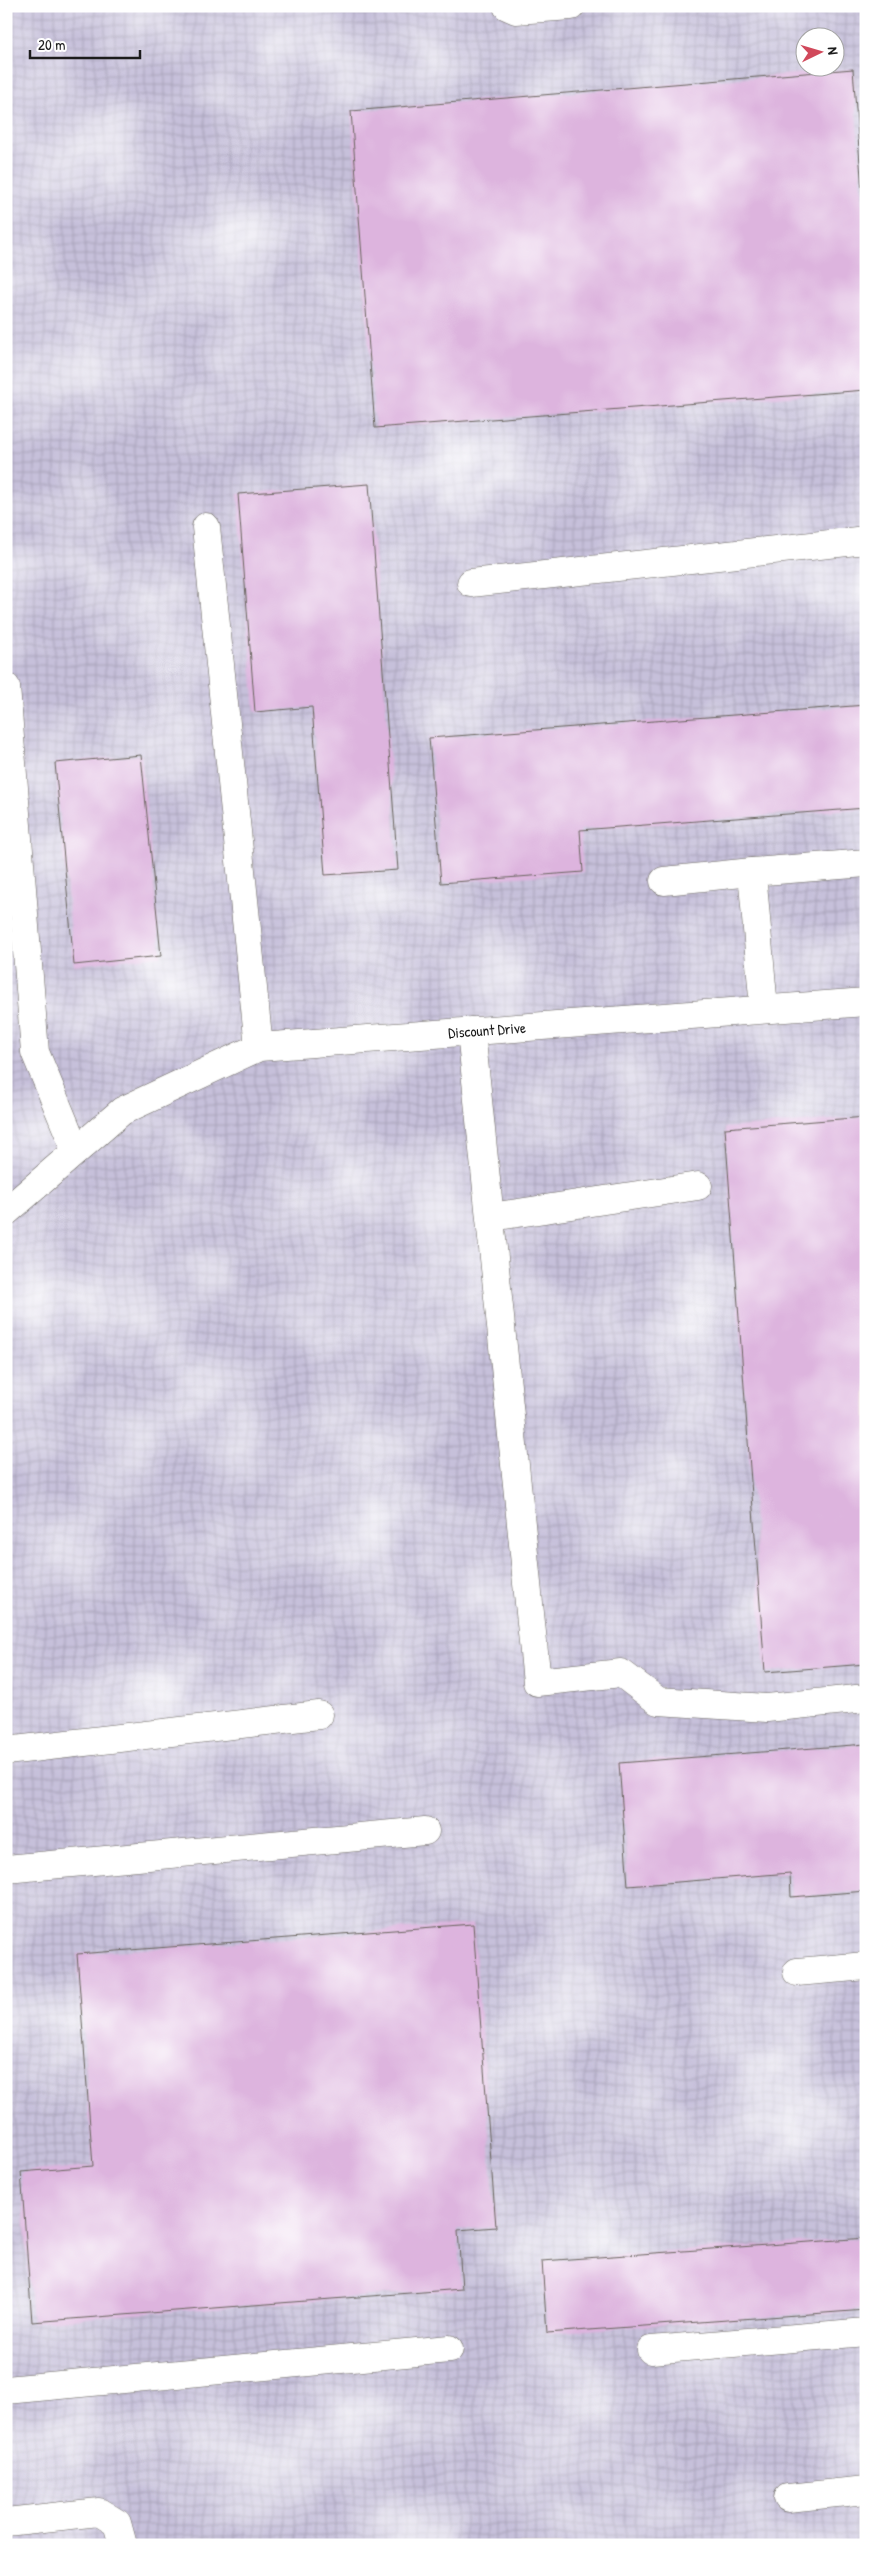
<svg xmlns="http://www.w3.org/2000/svg" width="872" height="2551" font-family="'Patrick Hand',sans-serif">
  <defs>
    <pattern id="industrial-grid" width="8" height="8" patternUnits="userSpaceOnUse" patternTransform="scale(1.25)"><rect width="8" height="8" fill="#c6c0da"/><path d="M0 4h8M4 0v8" fill="none" stroke="#aaa4ba"/></pattern>
  </defs>
  <rect width="100%" height="100%" fill="#fff"/>
  <filter id="ink" filterUnits="userSpaceOnUse"><feTurbulence type="fractalNoise" baseFrequency=".02" numOctaves="2"/><feDisplacementMap in="SourceGraphic" scale="10" xChannelSelector="R" yChannelSelector="G"/><feConvolveMatrix kernelMatrix="1 2 1 2 8 2 1 2 1" color-interpolation-filters="sRGB"/></filter>
  <filter id="wash" filterUnits="userSpaceOnUse"><feTurbulence type="fractalNoise" baseFrequency=".0096" numOctaves="4" result="noise"/><feDisplacementMap in="SourceGraphic" scale="20" xChannelSelector="R" yChannelSelector="G"/><feGaussianBlur stdDeviation="1.12" result="paint"/><feColorMatrix in="noise" values="0 0 0 0 0 0 0 0 0 0 0 0 0 0 0 0 0 1.4 0 .05"/><feComposite in="paint" operator="in"/></filter>
  <g filter="url(#wash)">
    <rect width="100%" height="100%" fill="#f5ebd7"/>
    <path fill="url(#industrial-grid)" fill-rule="evenodd" d="M6,6H866V2545H6ZM804,38H834V68H804Z"/>
    <g id="blocks">
      <g fill="#ddb4de">
        <path d="M853,69L866,245V390L375,428L351,111Z"/>
        <path d="M369,484L398,870L325,875L312,707L255,712L238,494Z"/>
        <path d="M866,705V808L580,830L583,872L441,883L429,738Z"/>
        <path d="M141,755L161,956L74,965L55,763Z"/>
        <path d="M866,1117V1664L765,1672L725,1128Z"/>
        <path d="M866,1744V1891L791,1897L790,1873L628,1886L619,1763Z"/>
        <path d="M473,1924L496,2227L458,2230L462,2289L32,2322L21,2172L93,2166L77,1954Z"/>
        <path d="M866,2238V2310L547,2333L542,2261Z"/>
      </g>
    </g>
  </g>
  <g filter="url(#ink)">
    <use href="#blocks" fill-opacity="0" stroke="#68645d" stroke-width="1"/>
    <g fill="none" stroke-linecap="round" stroke-linejoin="round">
      <g stroke="#68645d" stroke-width="29">
        <g id="minor">
          <path d="M507,6L516,10L571,6"/>
          <path d="M206,527L259,1047"/>
          <path d="M471,583L866,540"/>
          <path d="M6,687L35,1052L76,1151"/>
          <path d="M664,881L752,872"/>
          <path d="M764,1009L752,872L866,863"/>
          <path d="M471,1031L537,1682L621,1673L658,1701L767,1708L866,1698"/>
          <path d="M6,1212L122,1111L259,1047L866,1002"/>
          <path d="M491,1217L698,1186"/>
          <path d="M6,1751L319,1715"/>
          <path d="M6,1869L425,1831"/>
          <path d="M797,1972L866,1966"/>
          <path d="M651,2350L866,2332"/>
          <path d="M6,2390L449,2349"/>
          <path d="M788,2498L866,2490"/>
          <path d="M6,2522L99,2512L117,2523L123,2545"/>
        </g>
      </g>
      <use href="#minor" stroke="#fff" stroke-width="28"/>
    </g>
  </g>
  <g text-anchor="middle" dominant-baseline="central" stroke-width="5" stroke-linejoin="round" paint-order="stroke">
    <g font-size="15" fill="#1c1c1c" stroke="#fff">
      <text transform="translate(487 1030) rotate(-4)">Discount Drive</text>
    </g>
  </g>
  <rect width="872" height="2551" fill="none" stroke="#fff" stroke-width="25"/>
  <g transform="translate(820 52) rotate(85)"><circle r="24" fill="#ffffff" stroke="#a4a4a4"/>
  <path d="M0-4L9 19L0 12L-9 19Z" fill="#d1495b"/>
  <text y="-8" font-size="14" font-weight="bold" text-anchor="middle" fill="#1c1c1c">N</text>
  </g>
  <path d="M30 50v8h110v-8" fill="none" stroke="#1c1c1c" stroke-width="2.5"/>
  <text x="38" y="50" font-size="15" fill="#1c1c1c" stroke="#ffffff" stroke-width="4" paint-order="stroke">20 m</text>
</svg>
